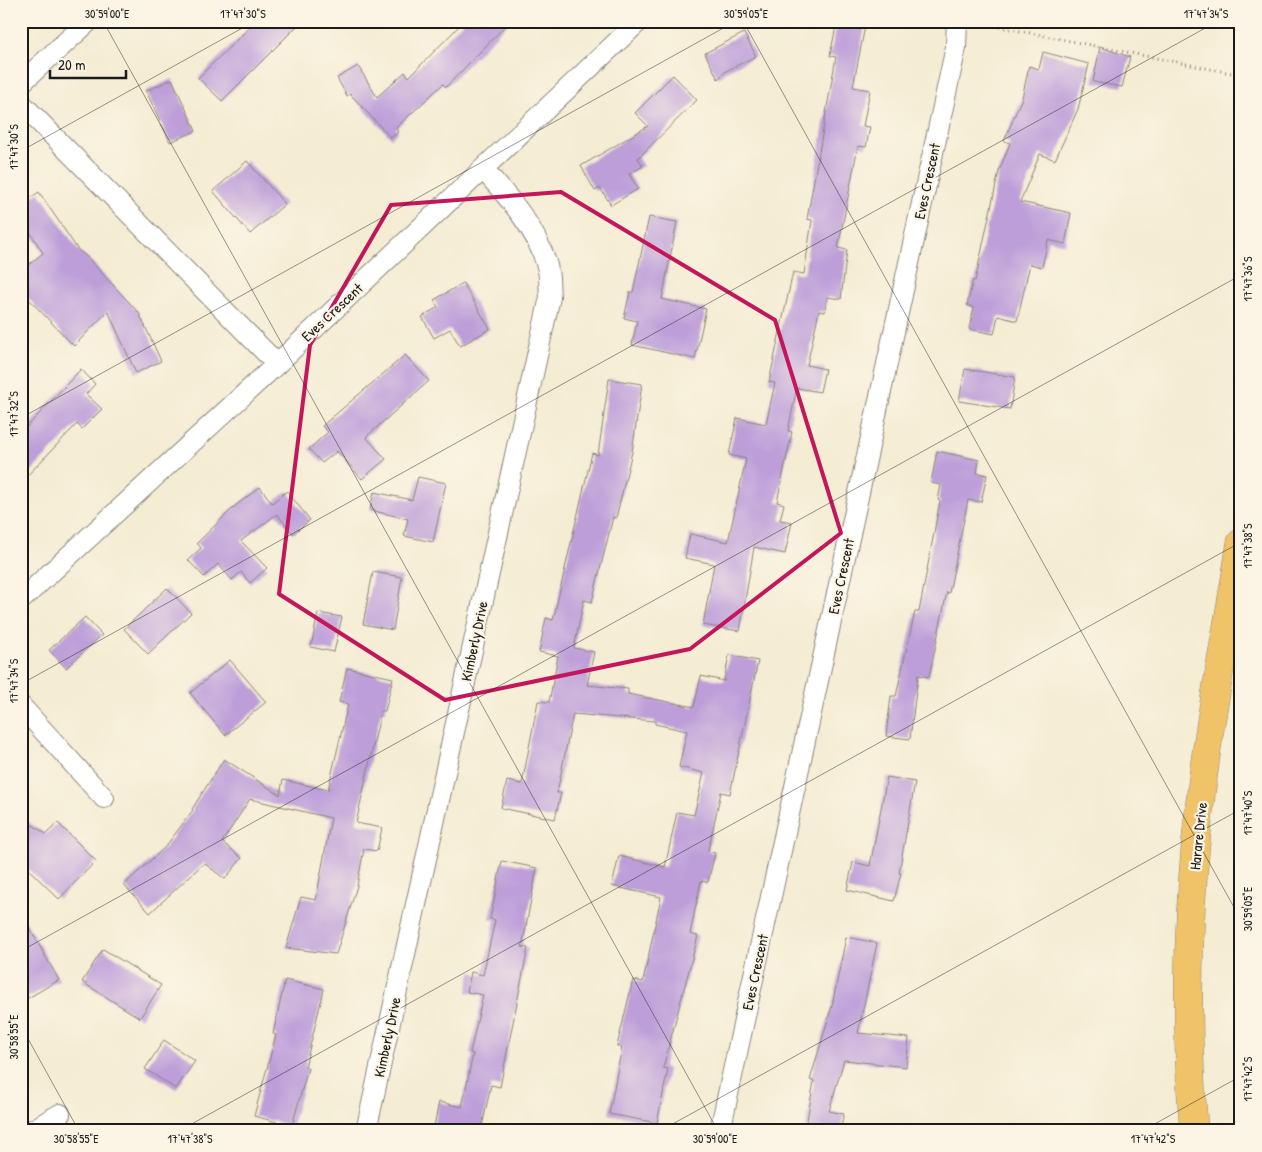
<svg xmlns="http://www.w3.org/2000/svg" width="1262" height="1152" font-family="'Patrick Hand',sans-serif">
  <rect width="100%" height="100%" fill="#fcf5e5"/>
  <filter id="ink" filterUnits="userSpaceOnUse"><feTurbulence type="fractalNoise" baseFrequency=".02" numOctaves="2"/><feDisplacementMap in="SourceGraphic" scale="10" xChannelSelector="R" yChannelSelector="G"/><feConvolveMatrix kernelMatrix="1 2 1 2 8 2 1 2 1" color-interpolation-filters="sRGB"/></filter>
  <filter id="wash" filterUnits="userSpaceOnUse"><feTurbulence type="fractalNoise" baseFrequency=".0096" numOctaves="4" result="noise"/><feDisplacementMap in="SourceGraphic" scale="20" xChannelSelector="R" yChannelSelector="G"/><feGaussianBlur stdDeviation="1.12" result="paint"/><feColorMatrix in="noise" values="0 0 0 0 0 0 0 0 0 0 0 0 0 0 0 0 0 1.4 0 .05"/><feComposite in="paint" operator="in"/></filter>
  <g filter="url(#wash)">
    <rect width="100%" height="100%" fill="#f4ecd3"/>
    <g id="blocks">
      <g fill="#bd9ed9">
        <path d="M256,21H302L222,101L198,78Z"/>
        <path d="M464,21H510L446,87L443,84L396,128L398,132L391,138L350,94L347,96L337,78L358,66L377,97L405,72L409,77Z"/>
        <path d="M837,21H866L853,87L870,90L863,126L870,127L866,147L858,146L838,248L847,250L841,299L827,297L825,312L819,311L807,365L825,369L820,392L797,388L788,431L792,432L777,502L784,504L780,520L792,522L785,554L754,547L740,631L703,625L714,564L685,558L690,534L728,542L746,459L729,455L737,418L766,424L775,383L769,382L793,272L804,274L812,220L807,219L836,57L830,56Z"/>
        <path d="M744,33L756,56L726,71L718,79L705,53Z"/>
        <path d="M1100,47L1130,57L1122,87L1093,82Z"/>
        <path d="M1043,52L1089,64L1078,109L1055,160L1040,154L1020,202L1071,213L1065,244L1048,240L1042,267L1030,264L1017,321L998,316L994,334L969,329L974,308L967,305L973,280L975,281L999,171L1010,143L1004,141L1022,98L1029,66L1039,69Z"/>
        <path d="M673,75L697,100L638,158L643,166L629,174L638,189L611,205L600,188L595,191L581,166L648,126L635,113Z"/>
        <path d="M172,79L196,131L170,142L146,91Z"/>
        <path d="M247,161L285,204L250,234L213,191Z"/>
        <path d="M39,192L78,250L88,258L139,313L161,361L136,373L108,311L74,346L21,291V271L43,253L21,218V204Z"/>
        <path d="M649,217L677,222L662,299L706,309L695,359L632,345L637,321L624,318L630,292H633Z"/>
        <path d="M463,283L490,329L460,346L450,329L434,338L422,317L438,307L434,300Z"/>
        <path d="M405,355L429,381L366,437L386,459L362,479L337,451L322,463L309,449L328,432L322,426Z"/>
        <path d="M81,369L95,384L86,394L102,409L82,429L77,424L21,482V433Z"/>
        <path d="M965,369L1015,377L1010,409L959,401Z"/>
        <path d="M609,379L642,384L632,452L616,518L613,517L592,602L584,600L574,648L594,652L587,685L628,689V694L694,707L701,676L724,681L729,655L758,661L730,794L721,792L708,851L715,853L708,882L701,881L690,934L698,936L663,1068L668,1069L657,1123L609,1114L622,1047L617,1046L633,980L643,982L661,897L612,886L619,856L665,867L677,812L694,815L704,773L679,767L687,731L655,724V721L573,714L557,793H561L555,819L501,808L507,781L522,784L538,701L549,702L558,656L539,652L546,618L553,620L592,453L598,455Z"/>
        <path d="M937,451L979,460L977,473L987,475L981,502L968,500L949,593L947,592L929,677L918,675L910,739L886,736L891,696H896L915,612H919L940,501L938,500L941,485L931,483Z"/>
        <path d="M418,477L446,483L433,542L404,536L408,519L370,510L374,492L412,500Z"/>
        <path d="M260,487L272,503L287,491L310,520L293,534L277,514L241,541L267,568L250,583L241,572L232,580L218,564L204,577L188,560L201,548L197,543L235,506Z"/>
        <path d="M373,572L402,577L393,630L363,624Z"/>
        <path d="M167,588L191,613L148,654L124,629Z"/>
        <path d="M318,613L342,617L334,652L311,647Z"/>
        <path d="M85,617L102,635L66,668L49,650Z"/>
        <path d="M230,660L266,702L225,735L190,693Z"/>
        <path d="M347,668L393,678L385,711H381L356,823L382,828L377,851L364,849L357,886L336,954L286,948L301,897L316,900L331,818L250,799L222,842L242,858L225,879L204,863L150,913L124,885L166,846L193,810L192,809L224,759L280,795L283,780L328,790L348,704L339,702Z"/>
        <path d="M887,777L915,782L899,873H901L894,901L847,890L853,862L870,866Z"/>
        <path d="M21,817L46,834L58,823L96,861L59,899L21,862Z"/>
        <path d="M502,861L537,868L522,947L528,948L500,1087L491,1085L481,1131H433L439,1102L462,1107L473,1054L470,1053L483,995L467,992L471,972L483,975L495,920L490,919Z"/>
        <path d="M21,913L59,980L28,998L21,987Z"/>
        <path d="M846,937L877,943L858,1033L909,1038L906,1067L844,1060L829,1111L844,1114L840,1131H805L814,1081L810,1080L832,1006Z"/>
        <path d="M103,949L161,985L140,1018L82,982Z"/>
        <path d="M285,980L324,989L305,1067L308,1068L292,1126L254,1116L276,1035L273,1034Z"/>
        <path d="M164,1040L195,1061L176,1089L145,1069Z"/>
      </g>
    </g>
  </g>
  <g filter="url(#ink)">
    <use href="#blocks" fill-opacity="0" stroke="#888478" stroke-width="1"/>
    <g fill="none" stroke-linecap="round" stroke-linejoin="round">
      <g stroke="#888478" stroke-width="22">
        <g id="street">
          <path d="M21,83L89,21"/>
          <path d="M21,103L277,364"/>
          <path d="M21,600L277,364L639,21"/>
          <path d="M21,706L104,798"/>
          <path d="M31,1131L60,1114"/>
          <path d="M366,1131L550,297C549,287 550,275 547,266C536,227 509,198 483,169"/>
          <path d="M720,1131L956,47L957,21"/>
        </g>
      </g>
      <g stroke="#888478" stroke-width="29">
        <path id="primary" d="M1194,1131C1183,1002 1189,870 1208,741C1218,675 1231,609 1241,543"/>
      </g>
      <path stroke="#888478" stroke-width="3" stroke-dasharray="1 4" stroke-linecap="butt" d="M980,23L1241,75"/>
      <use href="#street" stroke="#fff" stroke-width="20"/>
      <use href="#primary" stroke="#f0c369" stroke-width="28"/>
    </g>
  </g>
  <path fill="none" stroke="#c2185b" stroke-width="4" stroke-linejoin="round" d="M561,192L775,320L841,533L690,649L445,700L279,594L310,345L391,205Z"/>
  <path fill="none" stroke="#1c1c1c" stroke-width="1" stroke-opacity="0.45" d="M103,21L718,1131M743,21L1241,920M21,151L255,21M21,418L736,21M21,684L1218,21M21,951L1241,275M21,1026L79,1131M179,1131L1241,542M660,1131L1241,809M1142,1131L1241,1076"/>
  <g text-anchor="middle" dominant-baseline="central" stroke-width="4.5" stroke-linejoin="round" paint-order="stroke">
    <g font-size="15" fill="#1c1c1c" stroke="#fcf5e5">
      <text transform="translate(927 181) rotate(-78)">Eves Crescent</text>
      <text transform="translate(332 312) rotate(-43)">Eves Crescent</text>
      <text transform="translate(841 576) rotate(-78)">Eves Crescent</text>
      <text transform="translate(474 641) rotate(-78)">Kimberly Drive</text>
      <text transform="translate(1198 836) rotate(-84)">Harare Drive</text>
      <text transform="translate(755 972) rotate(-78)">Eves Crescent</text>
      <text transform="translate(387 1037) rotate(-78)">Kimberly Drive</text>
    </g>
  </g>
  <rect width="1262" height="1152" fill="none" stroke="#fcf5e5" stroke-width="55"/>
  <path d="M50 70v8h76v-8" fill="none" stroke="#1c1c1c" stroke-width="2.5"/>
  <text x="58" y="70" font-size="15" fill="#1c1c1c" stroke="#fcf5e5" stroke-width="4" paint-order="stroke">20 m</text>
  <rect x="28" y="28" width="1206" height="1096" fill="none" stroke="#1c1c1c" stroke-width="2"/>
  <g font-size="12" text-anchor="middle" fill="#1c1c1c">
    <text x="107" y="18">30°59'00"E</text>
    <text x="243" y="18">17°47'30"S</text>
    <text x="746" y="18">30°59'05"E</text>
    <text x="1206" y="18">17°47'34"S</text>
    <text transform="translate(14 147) rotate(-90)" y="4">17°47'30"S</text>
    <text transform="translate(1248 279) rotate(-90)" y="4">17°47'36"S</text>
    <text transform="translate(14 414) rotate(-90)" y="4">17°47'32"S</text>
    <text transform="translate(1248 546) rotate(-90)" y="4">17°47'38"S</text>
    <text transform="translate(14 681) rotate(-90)" y="4">17°47'34"S</text>
    <text transform="translate(1248 813) rotate(-90)" y="4">17°47'40"S</text>
    <text transform="translate(1248 909) rotate(-90)" y="4">30°59'05"E</text>
    <text transform="translate(14 1037) rotate(-90)" y="4">30°58'55"E</text>
    <text transform="translate(1248 1079) rotate(-90)" y="4">17°47'42"S</text>
    <text x="76" y="1143">30°58'55"E</text>
    <text x="190" y="1143">17°47'38"S</text>
    <text x="715" y="1143">30°59'00"E</text>
    <text x="1153" y="1143">17°47'42"S</text>
  </g>
</svg>
